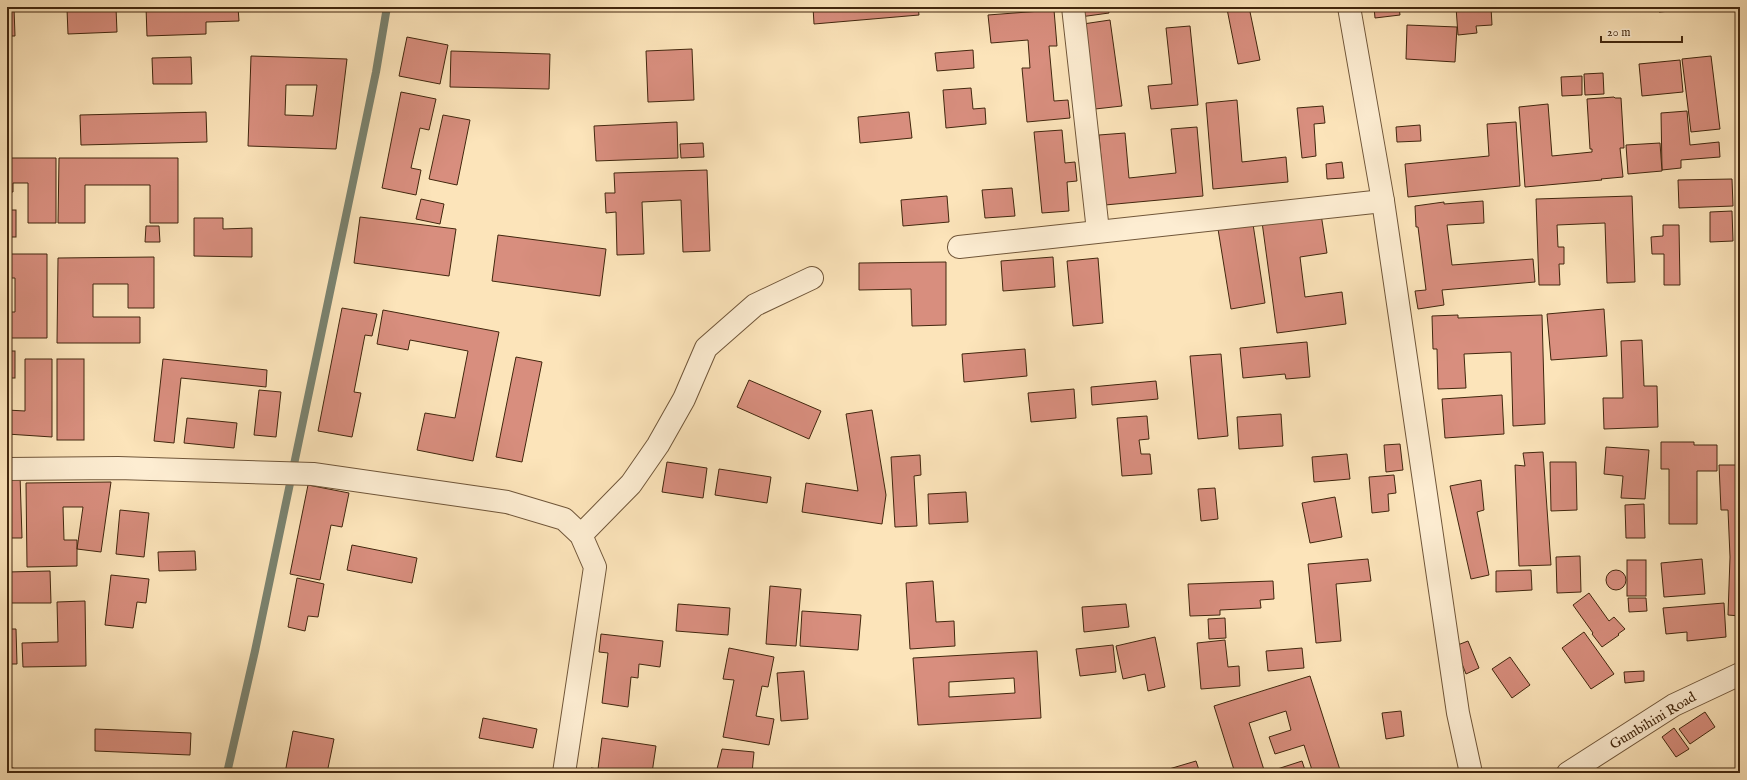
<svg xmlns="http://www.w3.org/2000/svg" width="1747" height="780" font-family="'IM FELL English',serif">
  <rect width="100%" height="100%" fill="#fce4ba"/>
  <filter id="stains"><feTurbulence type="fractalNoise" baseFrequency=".005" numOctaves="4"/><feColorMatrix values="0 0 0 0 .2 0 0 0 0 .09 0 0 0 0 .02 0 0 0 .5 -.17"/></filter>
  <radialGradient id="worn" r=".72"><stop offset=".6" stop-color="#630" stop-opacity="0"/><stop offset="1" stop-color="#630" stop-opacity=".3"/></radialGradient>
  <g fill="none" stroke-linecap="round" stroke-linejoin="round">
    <path stroke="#7a826f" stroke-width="8" d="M227,773L255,651L376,72L387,7"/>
  </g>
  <g fill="#d88e7e" stroke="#42270e" fill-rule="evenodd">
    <path d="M146,7H179V10H202V7H238L239,21L206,22V34L147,36Z"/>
    <rect x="256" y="7" width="27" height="3"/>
    <path d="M758,7H792V8L758,10Z"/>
    <path d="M813,7H918L919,15L814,24Z"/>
    <path d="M964,7H993L965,10Z"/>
    <path d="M1079,7H1108L1109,13L1080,17Z"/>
    <path d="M1236,7H1249L1260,60L1238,64L1227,9Z"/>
    <path d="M1374,7H1399L1400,15L1375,18Z"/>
    <path d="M1456,7H1491L1492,25L1476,26L1477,33L1458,35Z"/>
    <path d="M1658,7H1693V9L1659,12Z"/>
    <path d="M7,8H14L15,36H7Z"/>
    <path d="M116,8L117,32L68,34L67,9Z"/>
    <path d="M1054,10L1057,46H1049L1054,101L1068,100L1070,118L1027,122L1022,68H1030L1028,40L991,43L988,15Z"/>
    <path d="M1110,20L1122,106L1095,109L1083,24Z"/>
    <path d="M1407,25L1457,27L1455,62L1406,59Z"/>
    <path d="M1190,26L1198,105L1151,109L1148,86L1172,84L1166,28Z"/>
    <path d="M407,37L448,45L440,84L399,76Z"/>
    <path d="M692,49L694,100L648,102L646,51Z"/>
    <path d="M973,50L974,68L937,71L935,53Z"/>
    <path d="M451,51L550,54L549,89L450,87Z"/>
    <path d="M251,56L347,59L336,149L248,146ZM286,85H317L313,116L285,115Z"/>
    <path d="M1711,56L1720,129L1691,132L1682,59Z"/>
    <path d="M191,57L192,84H153L152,58Z"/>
    <path d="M1680,60L1683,92L1642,96L1639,64Z"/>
    <path d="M1603,73L1604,94L1585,95L1584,74Z"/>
    <path d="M1582,76V95L1562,96L1561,77Z"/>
    <path d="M971,88L973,109L985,108L986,124L946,128L943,90Z"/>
    <path d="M401,92L436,99L429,130L420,128L411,168L421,170L416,195L382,188Z"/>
    <path d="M1614,97L1615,98H1621L1624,148H1620L1623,177L1601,179L1602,180L1525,187L1519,107L1548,104L1552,156L1592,152V149H1590L1587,99Z"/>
    <path d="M1237,100L1242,162L1286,157L1288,182L1213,189L1206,103Z"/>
    <path d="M1323,106L1325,123L1314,124L1316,156L1302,158L1297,108Z"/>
    <path d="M1687,111L1690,145L1719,142L1720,157L1681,160V168L1662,170L1661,113Z"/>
    <path d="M206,112L207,142L81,145L80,115Z"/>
    <path d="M909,112L912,138L860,143L858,117Z"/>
    <path d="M443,115L470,120L457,185L429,179Z"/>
    <path d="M677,122L678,158L596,161L594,126Z"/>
    <path d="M1516,122L1520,186L1408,197L1405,164L1489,156L1487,124Z"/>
    <path d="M1420,125L1421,141L1397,142L1396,127Z"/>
    <path d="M1197,127L1203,196L1105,205L1099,135L1125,133L1129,178L1176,173L1171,129Z"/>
    <path d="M1062,130L1065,163L1075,162L1077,181L1067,182L1069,211L1042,213L1034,132Z"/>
    <path d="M703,143L704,157L681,158L680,144Z"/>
    <path d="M1660,143L1662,171L1628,174L1626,145Z"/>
    <path d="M7,158H56V223H28V183H13V192H7Z"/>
    <path d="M59,158H178V223H150V185H85V223H58Z"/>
    <path d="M1342,162L1344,178L1327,179L1326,164Z"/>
    <path d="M707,170L710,251L683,252L681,200L642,202L644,254L617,255L616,212L606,213L605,193H615L614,173Z"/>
    <path d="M1732,179L1733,206L1679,208L1678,180Z"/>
    <path d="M1012,188L1015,216L985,218L982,190Z"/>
    <path d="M947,196L949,222L903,226L901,200Z"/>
    <path d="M1632,196L1635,282L1607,283L1605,223L1557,225L1558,247H1564V264H1559L1560,285H1539L1536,199Z"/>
    <path d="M421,199L444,204L440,224L416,219Z"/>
    <path d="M1483,201L1484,223L1447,225L1452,265L1533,259L1535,282L1442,290L1444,305L1418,309L1415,291L1426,290L1418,227H1416L1415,206L1444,202V204Z"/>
    <rect x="7" y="210" width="9" height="27"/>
    <path d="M1732,211L1733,241L1710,242V212Z"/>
    <path d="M1321,214L1327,253L1300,257L1305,297L1342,292L1346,324L1277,333L1262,222Z"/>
    <path d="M360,217L456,229L449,276L354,263Z"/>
    <path d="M194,218H223V229L252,228V257L194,256Z"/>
    <path d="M1253,224L1265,303L1231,309L1218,229Z"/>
    <path d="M1663,225H1679L1680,285H1664V254H1652L1651,237L1663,236Z"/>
    <path d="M146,226H159L160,242H145Z"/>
    <path d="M498,235L606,249L600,296L492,281Z"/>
    <path d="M7,254H47V338H7V312H15V278H7Z"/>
    <path d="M154,257V308H128V284H93V317H140V343H57L58,258Z"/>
    <path d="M1053,257L1055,287L1003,291L1001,261Z"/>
    <path d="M1098,258L1103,323L1073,326L1067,261Z"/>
    <path d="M946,262V325L912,326L911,289L859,290V263Z"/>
    <path d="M342,308L377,314L372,336L365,335L354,392L361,393L352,437L318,431Z"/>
    <path d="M1604,309L1607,356L1551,360L1547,314Z"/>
    <path d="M383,310L499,332L473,461L417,450L425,413L455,418L468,351L410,340L408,350L377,344Z"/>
    <path d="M1458,315V318L1542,315L1545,424L1513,426L1511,352L1464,354L1466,388L1438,389L1437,349H1433L1432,316Z"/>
    <path d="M1642,340L1644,386H1657L1658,427L1604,429L1603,398H1623L1621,341Z"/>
    <path d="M1307,342L1310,377L1286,379L1285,374L1243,378L1240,348Z"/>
    <path d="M1025,349L1027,376L964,382L962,354Z"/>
    <rect x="7" y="351" width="8" height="27"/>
    <path d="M1221,354L1228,436L1198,439L1190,356Z"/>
    <path d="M516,357L542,362L522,462L496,457Z"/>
    <path d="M25,359H52V437L7,434V410L25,411Z"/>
    <rect x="57" y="359" width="27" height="81"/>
    <path d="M163,359L267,370L266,387L181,378L174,443L154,441Z"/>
    <path d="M749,380L821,411L809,439L737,407Z"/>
    <path d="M1156,381L1158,399L1092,405L1091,387Z"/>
    <path d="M1074,389L1076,418L1031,422L1028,393Z"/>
    <path d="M259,390L281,392L276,437L254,435Z"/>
    <path d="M1502,395L1504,434L1445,438L1442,399Z"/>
    <path d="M872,410L886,495L882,524L802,512L806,483L858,491L846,414Z"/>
    <path d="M1281,414L1283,446L1239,449L1237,417Z"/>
    <path d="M1147,416L1149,439L1139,440L1141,454H1150L1152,474L1122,476L1117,418Z"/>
    <path d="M187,418L237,423L234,448L184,443Z"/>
    <path d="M1661,442H1694V445H1717V471H1697V524H1669V469H1661Z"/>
    <path d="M1400,444L1403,470L1386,472L1384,445Z"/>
    <path d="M1606,447L1649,450L1645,499L1621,498L1623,476L1604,474Z"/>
    <path d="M1543,452L1551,565L1519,566L1515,465L1525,466L1523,453Z"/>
    <path d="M1347,454L1350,479L1314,482L1312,457Z"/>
    <path d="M920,455L921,475L914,476L917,526L895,527L891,457Z"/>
    <path d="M667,462L707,468L703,498L662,492Z"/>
    <path d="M1550,462H1576L1577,510L1551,511Z"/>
    <path d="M1719,465H1740V616L1728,615L1730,557L1728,510H1721Z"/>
    <path d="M719,469L771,477L767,503L715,495Z"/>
    <path d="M20,475L22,538H7V476Z"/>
    <path d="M1394,475L1396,493L1388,494L1389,511L1372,513L1369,477Z"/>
    <path d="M1481,480L1484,510L1477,512L1489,575L1471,579L1450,486Z"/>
    <path d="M111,482L101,552L77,549L83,507H63L64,540H77V566L27,567L26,483Z"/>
    <path d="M308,485L349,493L342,527L331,525L320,580L290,574Z"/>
    <path d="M1215,488L1218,519L1201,521L1198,489Z"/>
    <path d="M966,492L968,522L929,524L928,494Z"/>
    <path d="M1335,497L1342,537L1310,543L1302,503Z"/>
    <path d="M1644,504L1645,538H1626L1625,505Z"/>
    <path d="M120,510L149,513L144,557L116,554Z"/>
    <path d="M352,545L417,558L412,583L347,570Z"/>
    <path d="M195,551L196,570L159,571L158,552Z"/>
    <path d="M1580,556L1581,592L1557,593L1556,557Z"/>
    <path d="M1368,559L1371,581L1336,584L1341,641L1316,643L1308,564Z"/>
    <path d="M1702,559L1705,594L1664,597L1661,563Z"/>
    <rect x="1627" y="560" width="19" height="36"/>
    <circle cx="1616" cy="580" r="10"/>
    <path d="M1531,570L1532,590L1496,592V571Z"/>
    <path d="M50,571L51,603H7V572Z"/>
    <path d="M111,575L149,579L146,603L137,602L133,628L105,625Z"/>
    <path d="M297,578L324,584L318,617L308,616L305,631L288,627Z"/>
    <path d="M933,581L936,622L954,621L955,646L910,649L906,583Z"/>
    <path d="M1273,581L1274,599L1260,600L1261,608L1220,610V615L1190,616L1188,584Z"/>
    <path d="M770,586L801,589L796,646L766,644Z"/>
    <path d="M1589,593L1609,621L1614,617L1625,629L1618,634L1619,635L1602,647L1592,634L1593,633L1573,605Z"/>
    <path d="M1628,598H1646L1647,611L1629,612Z"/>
    <path d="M85,601L86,666L23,667L22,643L58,642L57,602Z"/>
    <path d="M1724,603L1726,637L1687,641V632L1666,634L1663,608Z"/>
    <path d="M678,604L730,608L728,635L676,631Z"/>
    <path d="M1126,604L1129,627L1084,632L1082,607Z"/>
    <path d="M802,611L861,615L858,650L800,646Z"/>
    <path d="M1225,618L1226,638L1209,639L1208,619Z"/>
    <path d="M7,629H16L17,664H7Z"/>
    <path d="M1584,632L1614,674L1591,689L1562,648Z"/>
    <path d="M601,634L663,641L660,667L639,664L638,678L631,677L628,707L602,703L608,653L599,652Z"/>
    <path d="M1155,637L1165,687L1148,691L1145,674L1123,679L1116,646Z"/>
    <path d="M1225,640L1228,667L1239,666L1240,686L1201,689L1197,643Z"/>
    <path d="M1468,641L1479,668L1466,674L1455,646Z"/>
    <path d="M1113,645L1116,672L1080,676L1076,649Z"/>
    <path d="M729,648L774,657L768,687L762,686L756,716L774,719L769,745L723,737L734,680L723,679Z"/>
    <path d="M1302,648L1304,668L1268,671L1266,651Z"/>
    <path d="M1037,651L1041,718L918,725L913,658ZM1014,678L1015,693L949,697V682Z"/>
    <path d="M1510,657L1530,685L1512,698L1492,669Z"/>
    <path d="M804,671L808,719L781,721L777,673Z"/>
    <path d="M1644,671V681L1625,683L1624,672Z"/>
    <path d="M1310,676L1341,773H1313L1304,745L1275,754L1269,737L1291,730L1286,711L1249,723L1265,773L1302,761L1306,773H1235L1214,706Z"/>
    <path d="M1401,711L1404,736L1386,739L1382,713Z"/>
    <path d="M1705,712L1715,727L1690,744L1679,729Z"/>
    <path d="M483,718L537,729L533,748L479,738Z"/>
    <path d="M1674,728L1689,749L1676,757L1662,737Z"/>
    <path d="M95,729L191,733L190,755L95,751Z"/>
    <path d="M293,731L334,739L327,773H285Z"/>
    <path d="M602,738L656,746L652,773H590L591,768L598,769Z"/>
    <path d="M722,749L754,752L752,773H716Z"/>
    <path d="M1196,761L1200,773H1170L1169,769Z"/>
    <rect x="7" y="768" width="6" height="5"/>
    <path d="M72,769L93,773H71Z"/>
  </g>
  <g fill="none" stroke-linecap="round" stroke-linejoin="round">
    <g stroke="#705639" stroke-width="24">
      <g id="street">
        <path d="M1073,7L1098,231"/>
        <path d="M1349,7L1383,201L1458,713L1471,773"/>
        <path d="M959,247L1383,201"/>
        <path d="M7,469L118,468L313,474L507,502L564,519L581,535L595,567L564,773"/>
        <path d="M581,535L631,484L658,445L684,399L706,348L755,305L812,278"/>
        <path d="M1568,773L1674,705L1740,674"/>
      </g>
    </g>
    <use href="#street" stroke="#fdedd2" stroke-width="22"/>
  </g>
  <g text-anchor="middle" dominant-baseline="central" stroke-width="3.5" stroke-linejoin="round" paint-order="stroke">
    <g font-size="14" fill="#42270e" stroke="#fdedd2">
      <text transform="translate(1653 721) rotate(-31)">Gumbihini Road</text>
    </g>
  </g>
  <rect width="1747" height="780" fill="none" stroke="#fce4ba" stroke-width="24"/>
  <rect x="8" y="8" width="1731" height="764" fill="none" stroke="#42270e" stroke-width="2"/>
  <rect x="12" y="12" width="1723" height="756" fill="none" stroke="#42270e"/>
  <path d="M1601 36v6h81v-6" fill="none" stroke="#42270e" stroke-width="2"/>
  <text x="1607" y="36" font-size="12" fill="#42270e" stroke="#fdedd2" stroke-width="3" paint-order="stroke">20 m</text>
  <rect width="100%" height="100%" filter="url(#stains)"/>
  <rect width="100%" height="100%" fill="url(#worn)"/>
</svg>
